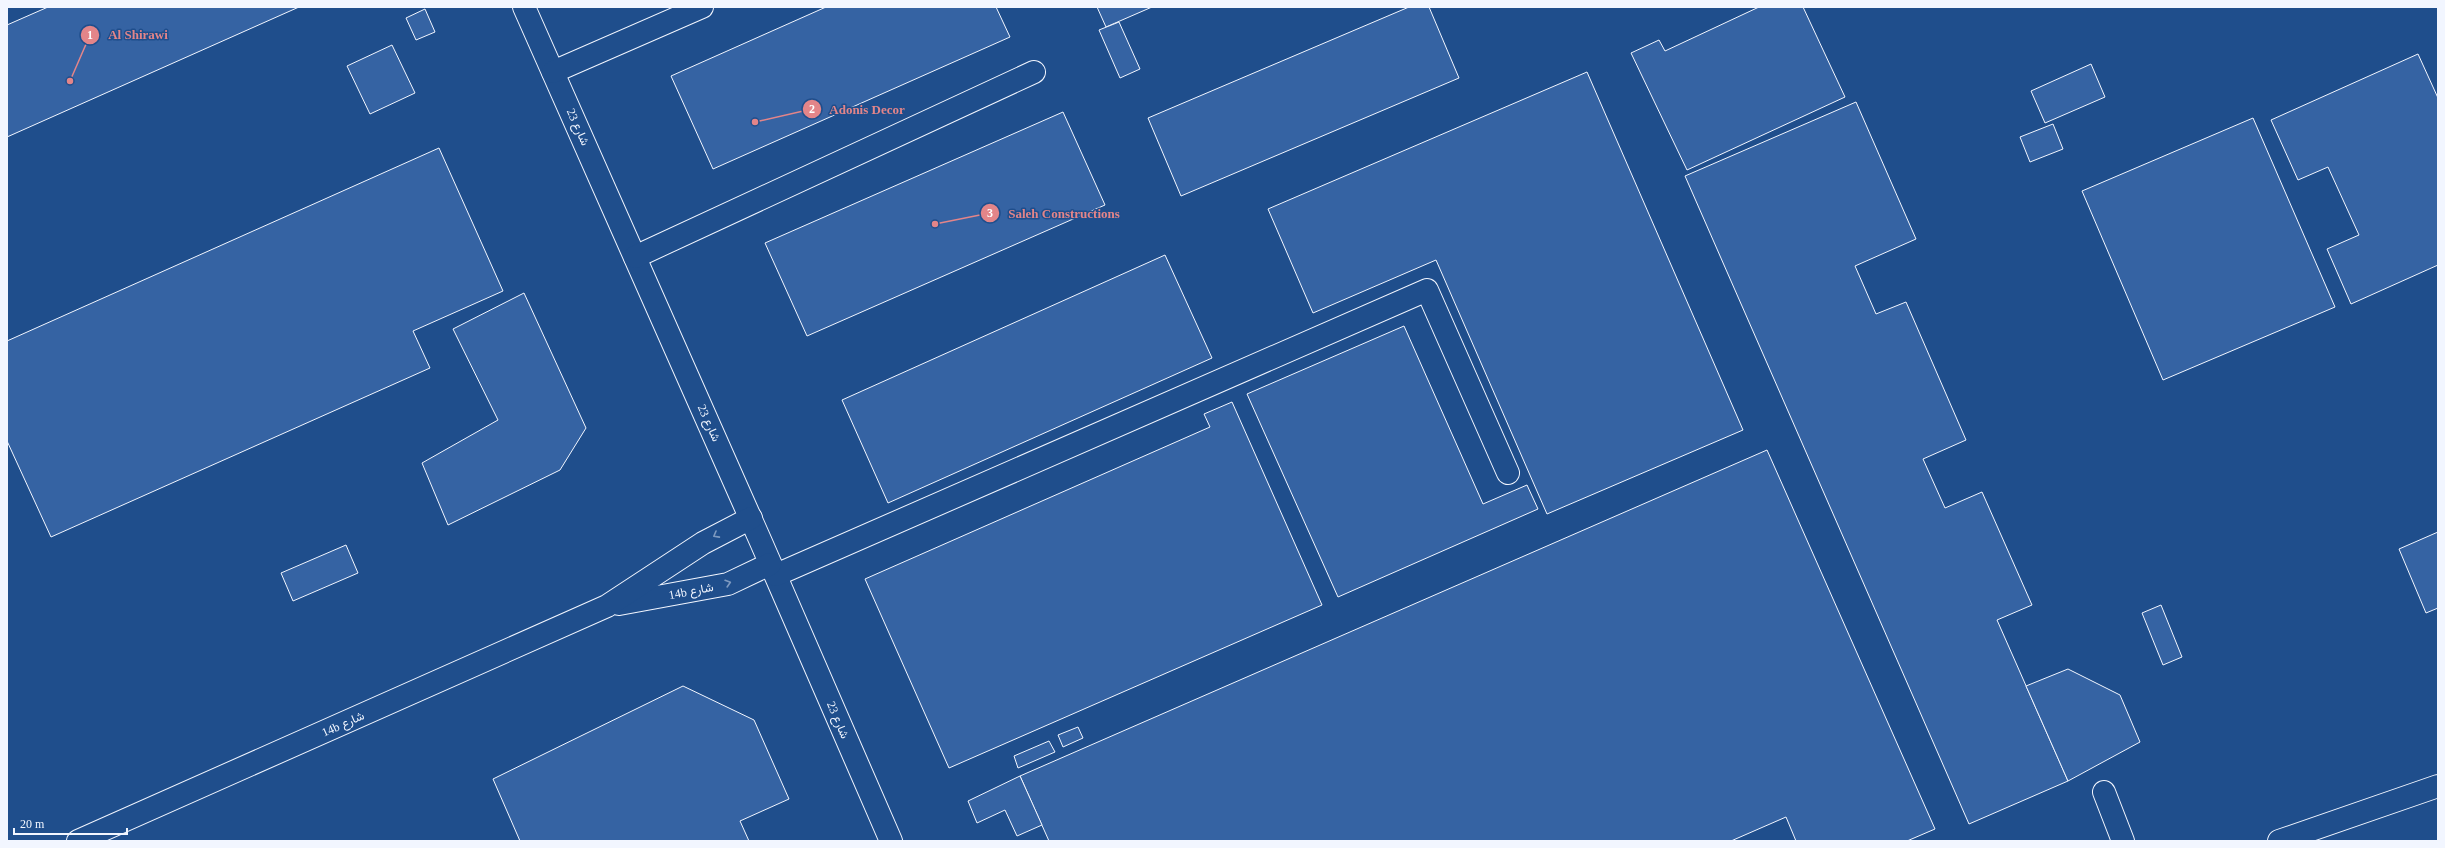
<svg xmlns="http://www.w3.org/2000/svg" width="2445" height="848" font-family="'Times New Roman',Vazirmatn,serif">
  <rect width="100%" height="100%" fill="#1f4e8c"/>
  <g fill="#3563a3" stroke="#f2f6ff">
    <path d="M48,7H299L7,137V25Z"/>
    <path d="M826,7H996L1010,37L713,169L671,76Z"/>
    <path d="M1097,7H1152L1106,27Z"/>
    <path d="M1409,7H1429L1459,78L1181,196L1148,118Z"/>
    <path d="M1759,7H1803L1845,97L1687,170L1631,53L1659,40L1665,51Z"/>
    <path d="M425,9L435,32L416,40L406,18Z"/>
    <path d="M1119,22L1140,69L1120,78L1099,30Z"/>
    <path d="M392,45L415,93L370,114L347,66Z"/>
    <path d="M2418,54L2438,98V265L2351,304L2327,249L2359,235L2328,167L2298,180L2271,120Z"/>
    <path d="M2091,64L2105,97L2045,123L2031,91Z"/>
    <path d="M1587,72L1743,430L1547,514L1436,260L1313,313L1268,209Z"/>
    <path d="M1856,102L1916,239L1855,266L1876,314L1906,302L1966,440L1923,459L1945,508L1982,492L2032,605L1997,620L2068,781L1969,824L1685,176Z"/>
    <path d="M1063,112L1105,205L807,336L765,243Z"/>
    <path d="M2253,118L2335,307L2163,380L2082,191Z"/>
    <path d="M2053,124L2063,149L2030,162L2020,137Z"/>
    <path d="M439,148L503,291L413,331L430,368L51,537L7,441V341Z"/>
    <path d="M1165,255L1212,358L888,503L842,400Z"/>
    <path d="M524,293L586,428L560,470L448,525L422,463L498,420L453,329Z"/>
    <path d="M1404,326L1483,504L1527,485L1538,509L1338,597L1247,394Z"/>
    <path d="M1232,402L1322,605L949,768L865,579L1210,427L1204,414Z"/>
    <path d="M1767,450L1935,829L1907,841H1796L1786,817L1731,841H1049L1020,776Z"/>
    <path d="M2438,532V608L2426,613L2399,549Z"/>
    <path d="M346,545L358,573L293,601L281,573Z"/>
    <path d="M2161,605L2182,657L2163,665L2142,613Z"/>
    <path d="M2068,669L2120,695L2140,742L2068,781L2026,686Z"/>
    <path d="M683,686L754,720L789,799L740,821L749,841H520L493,779Z"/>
    <path d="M1078,727L1083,738L1063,747L1058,735Z"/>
    <path d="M1049,741L1055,752L1018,768L1014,756Z"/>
    <path d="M1020,776L1042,825L1017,836L1005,810L977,823L968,801Z"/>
  </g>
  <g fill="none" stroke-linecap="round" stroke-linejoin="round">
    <g stroke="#f2f6ff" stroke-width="24">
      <g id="minor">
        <path d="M524,7L761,542L891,841"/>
        <path d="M553,72L702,7"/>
        <path d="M635,257L1034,72"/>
        <path d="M776,575L1427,290L1508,473"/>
        <path d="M619,604L728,584L770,564"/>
        <path d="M2104,792L2123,841"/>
        <path d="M78,841L607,606L703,543L751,518"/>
        <path d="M2279,841L2438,786"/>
      </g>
    </g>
    <use href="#minor" stroke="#1f4e8c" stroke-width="22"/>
  </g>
  <defs><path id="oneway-chevron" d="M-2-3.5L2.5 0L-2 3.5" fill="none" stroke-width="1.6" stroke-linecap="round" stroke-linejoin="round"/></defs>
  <g stroke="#7e9ac0">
    <use href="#oneway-chevron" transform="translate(716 535) rotate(151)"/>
    <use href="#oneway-chevron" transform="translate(728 583) rotate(-17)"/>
  </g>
  <g text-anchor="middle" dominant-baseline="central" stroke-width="3" stroke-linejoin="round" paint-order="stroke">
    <g font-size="12" fill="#f2f6ff" stroke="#1f4e8c">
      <text transform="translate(578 127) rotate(66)">شارع 23</text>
      <text transform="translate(709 423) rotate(66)">شارع 23</text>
      <text transform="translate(691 591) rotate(-11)">14b شارع</text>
      <text transform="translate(838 720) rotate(67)">شارع 23</text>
      <text transform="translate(343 724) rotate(-24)">14b شارع</text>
    </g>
  </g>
  <path fill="none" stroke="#e38589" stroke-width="1.5" d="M70 81L90 35M755 122L812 109M935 224L990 213"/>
  <g fill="#e38589" stroke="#1f4e8c" stroke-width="1.5">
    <circle cx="70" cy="81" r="4"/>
    <circle cx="755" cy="122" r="4"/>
    <circle cx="935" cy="224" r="4"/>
    <circle cx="90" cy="35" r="10"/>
    <circle cx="812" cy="109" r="10"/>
    <circle cx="990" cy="213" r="10"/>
  </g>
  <g font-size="12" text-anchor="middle" font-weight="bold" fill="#fff">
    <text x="90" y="39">1</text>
    <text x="812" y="113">2</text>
    <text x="990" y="217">3</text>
  </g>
  <g font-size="13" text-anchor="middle" font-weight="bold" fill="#e38589" stroke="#1f4e8c" stroke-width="3" stroke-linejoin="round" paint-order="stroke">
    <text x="138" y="39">Al Shirawi</text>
    <text x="867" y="114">Adonis Decor</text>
    <text x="1064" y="218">Saleh Constructions</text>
  </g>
  <rect width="2445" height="848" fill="none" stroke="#f2f6ff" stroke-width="16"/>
  <path d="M14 828v6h113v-6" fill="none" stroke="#f2f6ff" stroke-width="2"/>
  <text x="20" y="828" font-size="12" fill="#f2f6ff" stroke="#1f4e8c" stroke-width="3" paint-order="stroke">20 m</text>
</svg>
